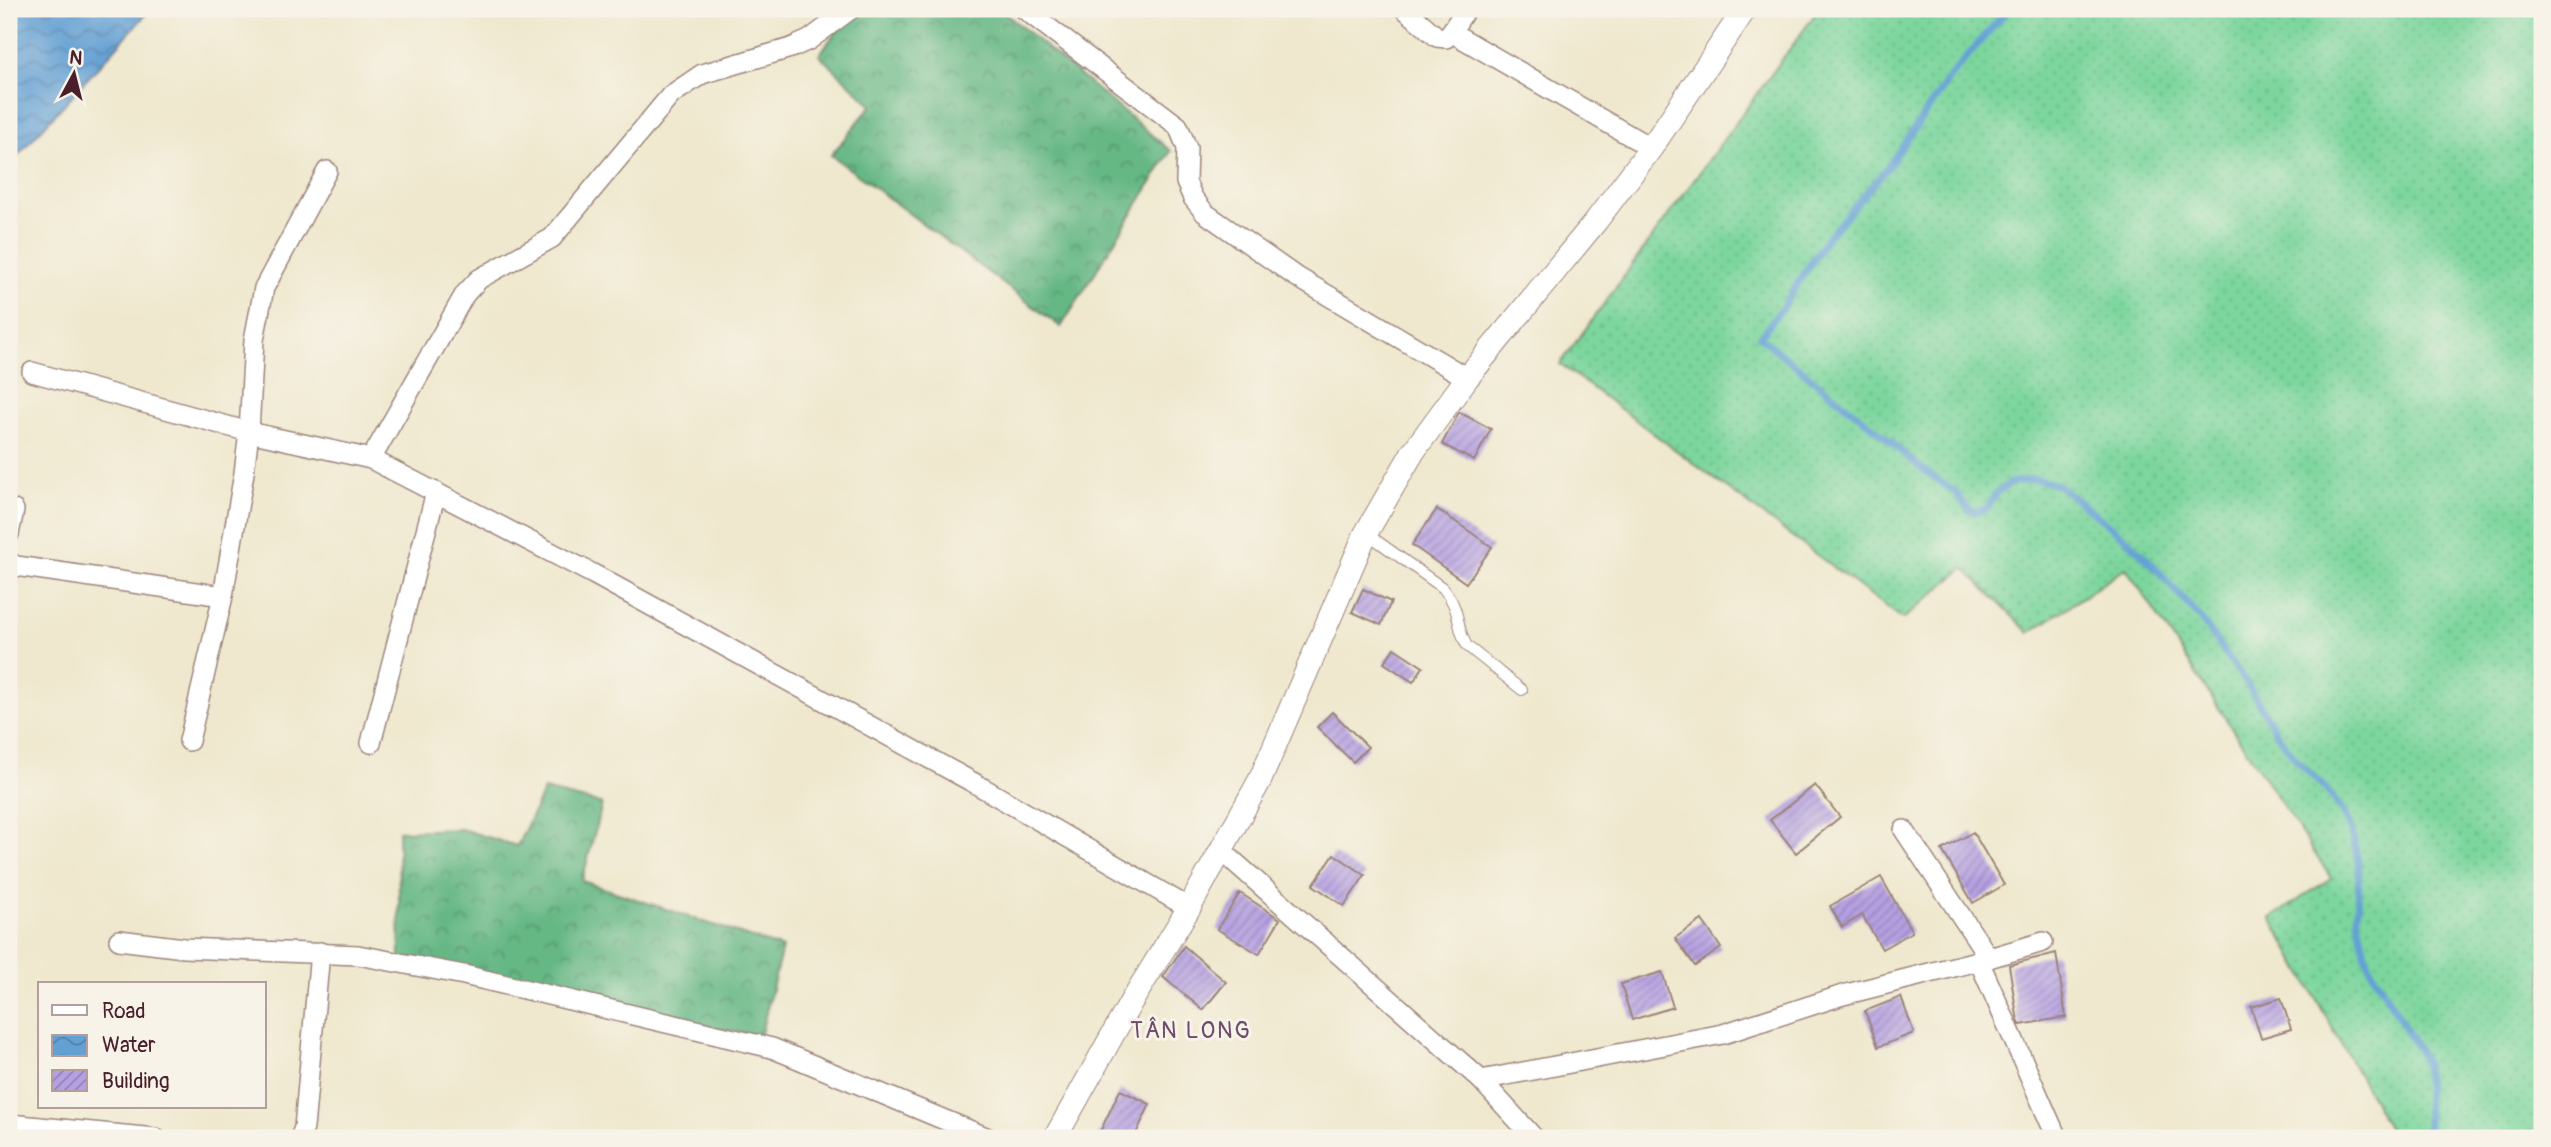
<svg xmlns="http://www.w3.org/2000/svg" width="2551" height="1147" font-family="Pangolin,sans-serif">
  <defs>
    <pattern id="grass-dots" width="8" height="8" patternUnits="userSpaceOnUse" patternTransform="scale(1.75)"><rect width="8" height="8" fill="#7cd69d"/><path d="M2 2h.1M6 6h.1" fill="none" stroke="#6db787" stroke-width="1.8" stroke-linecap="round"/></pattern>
    <pattern id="forest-crowns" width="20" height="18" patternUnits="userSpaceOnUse" patternTransform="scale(1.75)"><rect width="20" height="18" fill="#65b784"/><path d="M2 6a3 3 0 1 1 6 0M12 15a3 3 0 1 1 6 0" fill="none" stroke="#55946c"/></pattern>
    <pattern id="water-waves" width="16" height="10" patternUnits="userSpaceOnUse" patternTransform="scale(1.75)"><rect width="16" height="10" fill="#63a0d4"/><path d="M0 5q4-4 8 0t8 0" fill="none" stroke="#5482ac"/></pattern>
    <pattern id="building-hatch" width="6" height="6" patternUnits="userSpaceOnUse" patternTransform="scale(1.75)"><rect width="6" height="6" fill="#b5a0e2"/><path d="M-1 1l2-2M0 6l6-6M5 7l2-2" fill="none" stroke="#9582b7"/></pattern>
  </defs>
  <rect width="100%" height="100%" fill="#f7f3e8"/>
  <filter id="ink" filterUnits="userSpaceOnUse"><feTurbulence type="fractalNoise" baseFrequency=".0143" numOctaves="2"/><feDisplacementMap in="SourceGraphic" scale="14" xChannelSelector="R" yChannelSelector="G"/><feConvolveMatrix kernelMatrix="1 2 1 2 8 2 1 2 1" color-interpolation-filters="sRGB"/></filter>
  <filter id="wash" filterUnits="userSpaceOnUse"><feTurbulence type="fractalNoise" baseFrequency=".00686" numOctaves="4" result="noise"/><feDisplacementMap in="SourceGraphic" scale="28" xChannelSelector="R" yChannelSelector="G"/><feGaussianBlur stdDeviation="1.57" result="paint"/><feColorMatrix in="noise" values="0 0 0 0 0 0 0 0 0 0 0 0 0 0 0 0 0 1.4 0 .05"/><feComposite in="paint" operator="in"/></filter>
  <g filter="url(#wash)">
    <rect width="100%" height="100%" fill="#efe8ce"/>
    <path fill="url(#grass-dots)" stroke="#637a64" stroke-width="2" d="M1819,9H2542V1138H2394L2271,918L2331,878L2126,568L2029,633L1964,568L1903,619L1560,364Z"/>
    <g fill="url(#forest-crowns)" stroke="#586b58" stroke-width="2">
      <path d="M853,9H1000L1171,151L1061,327L831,155L872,105L819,55Z"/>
      <path d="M544,790L602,804L582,881L782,948L760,1037L400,961L398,831L461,829L517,846Z"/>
    </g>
    <path fill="url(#water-waves)" stroke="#566080" stroke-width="2" d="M9,9H151L9,165Z"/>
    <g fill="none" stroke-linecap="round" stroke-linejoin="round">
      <path stroke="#63a0d4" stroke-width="7" d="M2008,9L1953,73L1888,167L1827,238L1782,308L1760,337L1883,435L1919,467L1955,492L1969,510L1975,512L1987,508L1997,492L2013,482L2036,479L2058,485L2129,541L2153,565L2201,619L2245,681L2280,738L2296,759L2326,789L2344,813L2351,828L2359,866L2358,920L2365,954L2371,969L2424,1060C2430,1086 2424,1112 2429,1138"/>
    </g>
    <g id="blocks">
      <g fill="url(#building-hatch)">
        <path d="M1459,412L1491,429L1474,461L1442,444Z"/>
        <path d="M1437,509L1492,547L1466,583L1412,545Z"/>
        <path d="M1363,589L1391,602L1381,625L1352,612Z"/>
        <path d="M1394,648L1423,667L1413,682L1384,663Z"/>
        <path d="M1332,712L1368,747L1353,762L1317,727Z"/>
        <path d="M1815,785L1840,817L1796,853L1770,820Z"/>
        <path d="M1973,832L2004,885L1973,903L1942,850Z"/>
        <path d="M1334,854L1365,875L1344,906L1313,885Z"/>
        <path d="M1881,877L1912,932L1882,949L1862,915L1842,927L1830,906Z"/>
        <path d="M1240,893L1280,919L1259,954L1217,929Z"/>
        <path d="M1702,920L1721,948L1695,966L1675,938Z"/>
        <path d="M1184,946L1226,982L1203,1010L1163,977Z"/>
        <path d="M2056,953L2066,1017L2020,1025L2017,1016L2009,965Z"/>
        <path d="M1662,972L1673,1007L1632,1020L1621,984Z"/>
        <path d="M1901,997L1914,1033L1878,1047L1865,1011Z"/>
        <path d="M2281,998L2291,1029L2261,1038L2251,1007Z"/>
        <path d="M1120,1090L1150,1104L1134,1138H1097Z"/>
      </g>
    </g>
  </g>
  <g filter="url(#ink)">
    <use href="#blocks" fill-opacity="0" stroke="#9c847c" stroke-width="2"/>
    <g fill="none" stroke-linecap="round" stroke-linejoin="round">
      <g stroke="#9c847c" stroke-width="12">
        <path id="service" d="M1366,533L1443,588C1462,611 1455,625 1467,646L1522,690"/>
      </g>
      <g stroke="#9c847c" stroke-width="22">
        <g id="minor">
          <path d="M1024,9L1178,126L1187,148L1186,182L1193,198L1205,213L1292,274L1467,378"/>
          <path d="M1405,9L1437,37L1446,38L1451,32L1651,148"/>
          <path d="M1451,32L1466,9"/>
          <path d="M32,372L249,432L371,459L593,574L976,784L1189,908"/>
          <path d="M371,459L465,294L479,279L552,238L671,95L702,74L791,48L809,40L851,9"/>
          <path d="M9,534L14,510"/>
          <path d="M9,562L16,566L223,596"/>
          <path d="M189,741L223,596L244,473L249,432L254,340L264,288L327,171"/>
          <path d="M371,743L436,492"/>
          <path d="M1904,830L1989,958"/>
          <path d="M1222,851L1481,1080L1534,1138"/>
          <path d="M119,940L184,948L358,955L464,975L772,1048L988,1138"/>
          <path d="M1979,961L2057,1138"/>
          <path d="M1481,1080L1723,1034L1843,995L1989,958L2043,942"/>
          <path d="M9,1124L155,1138"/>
          <path d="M300,1138L304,1128L320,952"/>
        </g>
      </g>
      <g stroke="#9c847c" stroke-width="25">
        <path id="tertiary" d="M1055,1138L1131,1002L1189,908L1260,780L1366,533L1413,452L1467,378L1596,221L1651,148L1745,9"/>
      </g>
      <use href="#service" stroke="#fff" stroke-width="10"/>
      <use href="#minor" stroke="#fff" stroke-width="19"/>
      <use href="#tertiary" stroke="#fff" stroke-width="23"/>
    </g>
  </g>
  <g text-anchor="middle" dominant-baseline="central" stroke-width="6" stroke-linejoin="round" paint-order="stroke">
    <g font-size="23" letter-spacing="2" fill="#6f4c6b" stroke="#f7f3e8">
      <text x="1191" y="1030">TÂN LONG</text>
    </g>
  </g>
  <rect width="2551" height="1147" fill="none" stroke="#f7f3e8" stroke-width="35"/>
  <rect x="38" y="982" width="228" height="126" fill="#f7f3e8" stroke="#b29e9c" stroke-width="2"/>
  <rect x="52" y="1005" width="35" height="10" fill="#ffffff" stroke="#b29e9c" stroke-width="2"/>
  <text x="102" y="1018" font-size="21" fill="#4a1f2b">Road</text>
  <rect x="52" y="1035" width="35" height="21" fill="url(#water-waves)" stroke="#b29e9c" stroke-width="2"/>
  <text x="102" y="1052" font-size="21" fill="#4a1f2b">Water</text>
  <rect x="52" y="1070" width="35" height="21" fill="url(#building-hatch)" stroke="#b29e9c" stroke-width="2"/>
  <text x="102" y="1088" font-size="21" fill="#4a1f2b">Building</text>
  <g transform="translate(74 74) rotate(7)" stroke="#f7f3e8" stroke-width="5" paint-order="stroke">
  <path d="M0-5L12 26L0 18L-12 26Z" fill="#4a1f2b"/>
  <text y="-10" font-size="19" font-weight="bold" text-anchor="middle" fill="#4a1f2b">N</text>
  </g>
</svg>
